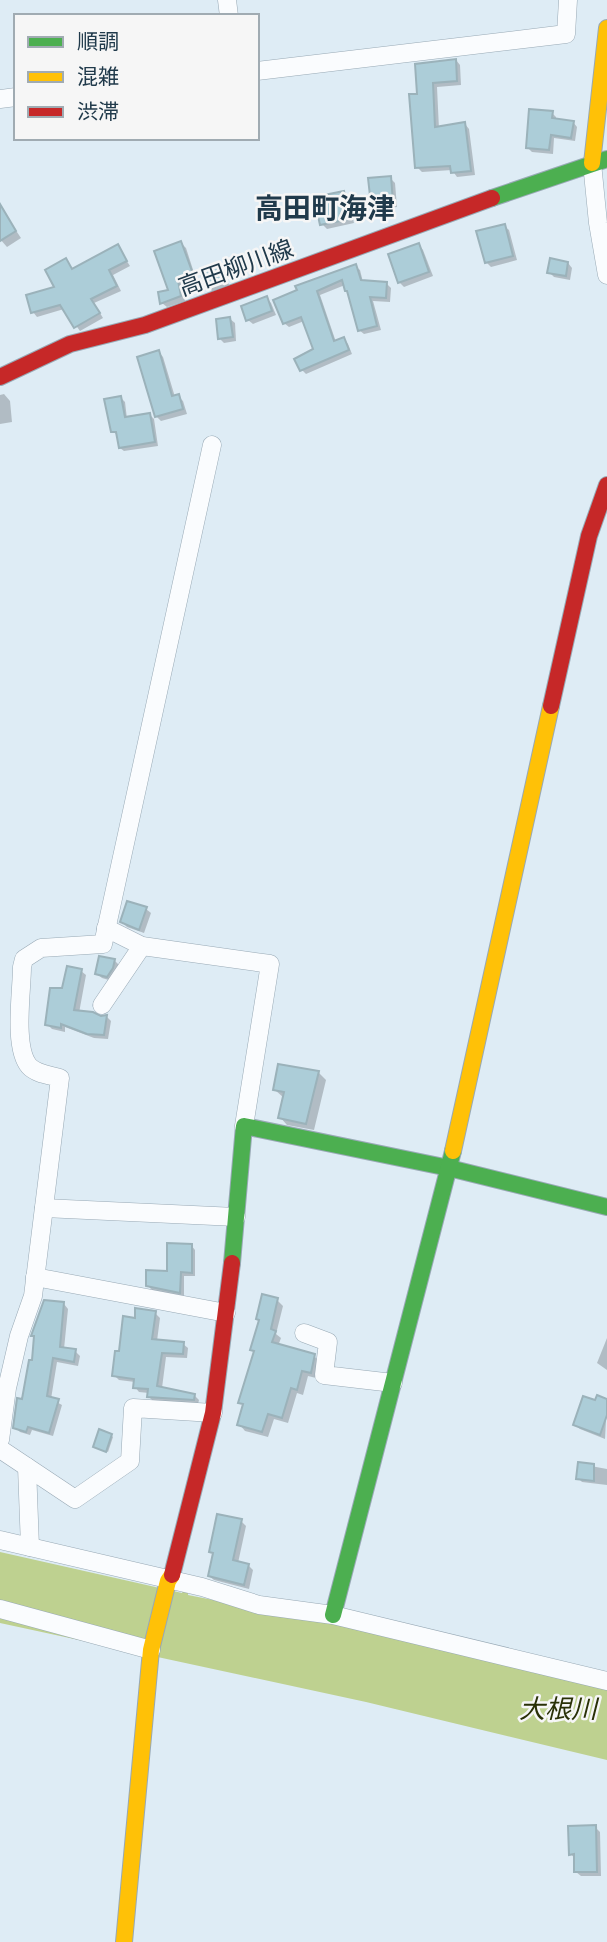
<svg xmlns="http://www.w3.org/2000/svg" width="607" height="1942" font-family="Roboto,'Noto Sans JP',sans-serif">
  <rect width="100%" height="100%" fill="#deecf5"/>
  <path fill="#bed190" d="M0,1552L182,1593L183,1591H188V1595L381,1633L607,1681V1760L366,1702L0,1623Z"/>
  <g fill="#0003">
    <path d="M456,60L460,65L461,85L437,87L439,129L465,124L469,129L475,175L457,177L452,170L422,172L417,167L419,96Z"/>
    <path d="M552,113L556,117V120L573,122L577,127L575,141L554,138L553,154L532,152L527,147Z"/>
    <path d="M390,178L395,183L397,207L377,209L372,205Z"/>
    <path d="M344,193L348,197L354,223L327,229L322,224Z"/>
    <path d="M0,207L21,238L7,247L0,239Z"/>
    <path d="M504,226L509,230L517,260L491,267L486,262Z"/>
    <path d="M181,243L186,248L196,279L181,284L185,301L167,307L162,303L170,291Z"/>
    <path d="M419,245L423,250L433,276L404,287L399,282Z"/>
    <path d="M117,246L130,266L113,275L121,291L94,303L103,318L80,331L64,309L37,317L33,312L57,288L66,260L73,270Z"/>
    <path d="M568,263L572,268L570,280L554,277L549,272Z"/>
    <path d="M219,266L224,271L229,285L212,291L207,286Z"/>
    <path d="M355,266L360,270L363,282L386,283L391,288L390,302L373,301L381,330L364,334L359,330L345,285L320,295L336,342L344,339L348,344L352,354L306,374L302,370L315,350L304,321L289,327L284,323L276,301Z"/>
    <path d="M266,298L271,303L276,315L253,324L248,320Z"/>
    <path d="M230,319L235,323L236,341L224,343L219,338Z"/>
    <path d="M159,352L163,357L175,397L178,396L183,401L187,414L161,421L156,416Z"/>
    <path d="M4,394L10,401L12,422L0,424V395Z"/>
    <path d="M121,398L125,402L127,419L150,415L154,419L158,446L124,451L120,448L117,435L113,431Z"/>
    <path d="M146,909L151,913L144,933L127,927L122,922Z"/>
    <path d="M114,960L119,965L112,981L102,978L97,974Z"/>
    <path d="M81,971L86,975L79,1013L100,1018L107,1017L111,1021L108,1039L94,1038L65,1027V1032L52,1029L47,1024Z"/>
    <path d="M318,1072L326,1080L314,1130L287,1125L280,1117L284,1098L275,1090Z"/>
    <path d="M191,1245L195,1250V1276H184V1296L152,1290L148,1286L168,1273Z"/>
    <path d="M277,1300L283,1306L276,1334L281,1338L278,1346L314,1356L320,1362L316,1378L308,1376L303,1395L297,1393L288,1423L274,1419L268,1437L245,1431L239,1424L244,1406L240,1402L255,1353L252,1350Z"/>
    <path d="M64,1304L68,1309L64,1349L75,1351L80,1356L78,1366L57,1362L51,1399L62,1405L53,1436L32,1430L30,1435L20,1432L15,1427L33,1362Z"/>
    <path d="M155,1313L160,1318L157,1341L183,1344L188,1348L187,1358L166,1357L162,1388L194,1395L199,1400L198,1404L153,1401L149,1397V1393L139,1392L135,1387V1382L119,1380L114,1375L121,1353L137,1320Z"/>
    <path d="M607,1338V1370L597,1363Z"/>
    <path d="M607,1401L605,1439L580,1429L575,1425L596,1402Z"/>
    <path d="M111,1435L113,1437L108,1452L97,1448Z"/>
    <path d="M580,1464L607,1469V1485L582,1482L578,1478Z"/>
    <path d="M241,1521L246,1526L238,1563L248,1565L253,1570L249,1589L214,1580L209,1576L214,1555L211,1551Z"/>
    <path d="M595,1827L600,1832L601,1876H581L576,1872L575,1859L571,1854Z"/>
  </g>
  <g fill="#accdd8" stroke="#9bb2ba" stroke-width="2">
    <path d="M456,59L457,81L433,83L435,127L465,122L471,171L451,173L450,166L415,168L409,94H417L415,64Z"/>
    <path d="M529,109L553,111L552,118L574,121L571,138L551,135L549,150L526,148Z"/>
    <path d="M391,176L393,203L371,205L368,178Z"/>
    <path d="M344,191L350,219L320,225L314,197Z"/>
    <path d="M0,204L16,231L0,241Z"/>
    <path d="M505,224L513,256L485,263L476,231Z"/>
    <path d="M181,241L193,274L178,280L181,296L160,304L158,292L168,290L154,251Z"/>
    <path d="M419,243L429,272L398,283L388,254Z"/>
    <path d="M118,244L127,261L109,270L117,286L91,299L100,313L74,328L60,305L31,313L26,295L54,287L45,270L66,258L72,269Z"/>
    <path d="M550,258L568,262L566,276L547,273Z"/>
    <path d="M219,264L225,280L206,287L200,272Z"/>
    <path d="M356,264L361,280L387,282L386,298L370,297L377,326L358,331L347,291H345L342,280L317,291L334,341L344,337L349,350L300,371L294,359L313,349L301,317L283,324L273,300L297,290L295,286Z"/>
    <path d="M267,296L272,311L246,321L241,306Z"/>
    <path d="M230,317L233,337L218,339L216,319Z"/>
    <path d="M159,350L172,396L179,394L183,409L155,417L137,357Z"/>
    <path d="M121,396L125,417L150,413L155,442L119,448L116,432H111L104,399Z"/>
    <path d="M127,901L147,907L139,930L120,922Z"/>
    <path d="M99,956L115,959L113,968L107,977L95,974Z"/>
    <path d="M67,966L82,969L74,1010L93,1012L101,1016L107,1015L104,1035L87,1034L61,1024V1028L45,1025L50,988H62Z"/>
    <path d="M278,1064L319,1071L306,1124L278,1118L284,1092L273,1090Z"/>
    <path d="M167,1243L192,1244V1273L181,1272L180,1293L146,1286V1270L167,1271Z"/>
    <path d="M262,1294L278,1298L271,1329L276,1331L272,1342L315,1354L311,1373L302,1371L297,1390L291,1388L282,1418L268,1414L262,1432L237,1425L243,1404L238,1403L254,1351L250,1350L259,1320L256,1319Z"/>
    <path d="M44,1300L64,1302L60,1347L76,1349L74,1362L53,1358L47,1396L59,1399L49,1433L28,1427L26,1432L13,1428L17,1398L22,1399L29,1360H32L34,1336H31Z"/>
    <path d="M135,1308L156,1311L152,1339L184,1342L183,1354L162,1353L157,1386L195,1394L194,1400L147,1397L148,1389L133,1388L134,1379L112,1376L115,1351H119L123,1316L135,1318Z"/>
    <path d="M597,1395L607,1399V1415L600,1435L573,1425L583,1396L595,1400Z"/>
    <path d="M99,1429L112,1434L106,1452L93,1447Z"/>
    <path d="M578,1462L594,1464V1481L576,1479Z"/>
    <path d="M217,1514L242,1519L233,1560L249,1564L244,1585L208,1576L213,1553L209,1552Z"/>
    <path d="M596,1825L597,1872H574V1854L569,1855L568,1826Z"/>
  </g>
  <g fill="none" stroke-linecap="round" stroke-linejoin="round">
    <g stroke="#98a9b5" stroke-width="19">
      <g id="street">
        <path d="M227,0L229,16"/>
        <path d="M257,71L566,34L568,0"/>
        <path d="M0,99L16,97"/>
        <path d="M592,163L598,223L607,275"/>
        <path d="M106,928L142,946L270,964L244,1126"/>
        <path d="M102,1005L142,946"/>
        <path d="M44,1208L236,1217"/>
        <path d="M35,1277L226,1313"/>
        <path d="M304,1333L328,1342L324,1375L393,1383"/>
        <path d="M0,1440L7,1388L19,1336L33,1296L60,1078C50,1075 36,1074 29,1066C13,1047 22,991 22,967L24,959L41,948L103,944L212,445"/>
        <path d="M0,1449L75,1499L130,1461L133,1408L213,1413"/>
        <path d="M27,1467L30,1547"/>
        <path d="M0,1540L202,1587L259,1605L333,1615L607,1681"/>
        <path d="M0,1609L151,1650"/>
      </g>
    </g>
    <g stroke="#98a9b5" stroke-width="18">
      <g id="fast">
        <path d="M492,198L607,159"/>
        <path d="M232,1263L244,1126L449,1168L607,1207"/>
        <path d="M333,1615L453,1151"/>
      </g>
    </g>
    <g stroke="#98a9b5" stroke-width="18">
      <g id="slow">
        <path d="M592,163L607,28"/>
        <path d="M453,1151L551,706"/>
        <path d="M124,1942L151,1650L168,1581L172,1575"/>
      </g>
    </g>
    <g stroke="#98a9b5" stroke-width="18">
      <g id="jam">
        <path d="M0,377L70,344L145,325L492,198"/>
        <path d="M551,706L589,536L607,485"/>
        <path d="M172,1575L213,1413L232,1263"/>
      </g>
    </g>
    <use href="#street" stroke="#fafcfe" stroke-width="18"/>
    <use href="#fast" stroke="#4caf50" stroke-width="16"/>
    <use href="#slow" stroke="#ffc107" stroke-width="16"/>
    <use href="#jam" stroke="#c62828" stroke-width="16"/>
  </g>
  <g text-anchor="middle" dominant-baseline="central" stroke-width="5" stroke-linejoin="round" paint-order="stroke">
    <g font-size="24" fill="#203a4b" stroke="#f6f6f6">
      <text transform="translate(236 268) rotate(-20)">高田柳川線</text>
    </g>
    <g font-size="26" font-style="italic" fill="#293006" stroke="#f6f6f6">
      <text x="558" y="1709">大根川</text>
    </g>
    <g font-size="28" font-weight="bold" fill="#203a4b" stroke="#f6f6f6">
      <text x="325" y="208">高田町海津</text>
    </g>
  </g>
  <rect x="14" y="14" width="245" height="126" fill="#f6f6f6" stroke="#a0abb2" stroke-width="2"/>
  <rect x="28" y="37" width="35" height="10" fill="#4caf50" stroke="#a0abb2" stroke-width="2"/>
  <text x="77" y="49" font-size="21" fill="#203a4b">順調</text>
  <rect x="28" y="72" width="35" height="10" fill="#ffc107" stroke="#a0abb2" stroke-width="2"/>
  <text x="77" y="84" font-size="21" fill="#203a4b">混雑</text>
  <rect x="28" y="107" width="35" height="10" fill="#c62828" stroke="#a0abb2" stroke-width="2"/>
  <text x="77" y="119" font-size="21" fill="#203a4b">渋滞</text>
</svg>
